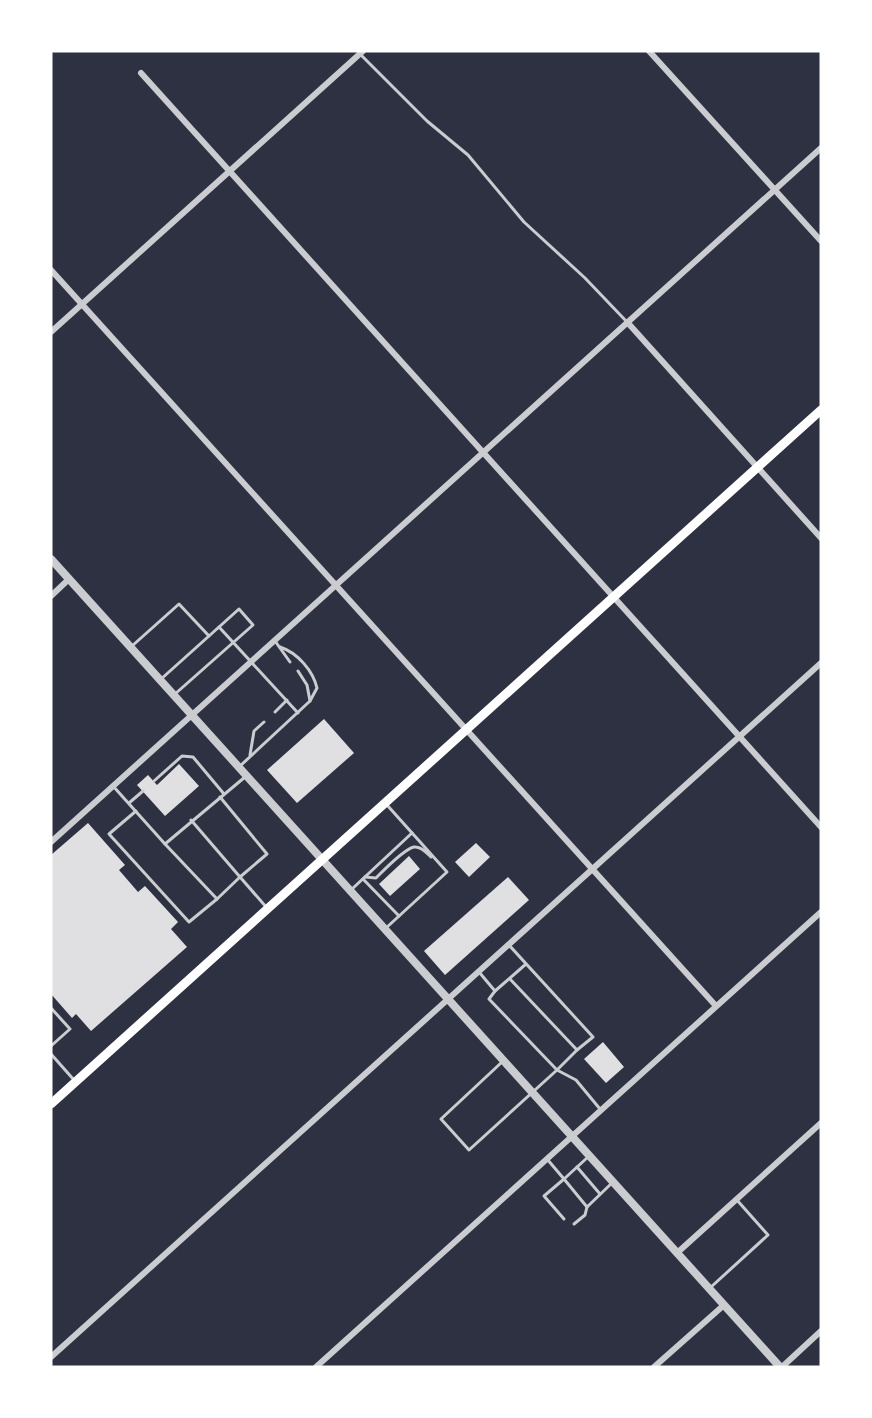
<svg xmlns="http://www.w3.org/2000/svg" width="872" height="1418" font-family="Rubik,sans-serif">
  <rect width="100%" height="100%" fill="#2d3142"/>
  <g fill="#e0e0e3">
    <path d="M324,719L354,753L297,803L267,770Z"/>
    <path d="M179,764L199,786L165,816L137,785L148,775L157,785Z"/>
    <path d="M88,823L125,865L119,870L138,892L145,886L178,922L171,929L187,947L91,1031L76,1014L72,1018L51,994V855Z"/>
    <path d="M476,843L490,857L469,877L455,862Z"/>
    <path d="M409,856L420,869L390,896L379,884Z"/>
    <path d="M508,877L529,900L445,975L424,951Z"/>
    <path d="M603,1042L624,1067L606,1083L584,1059Z"/>
  </g>
  <g fill="none" stroke-linecap="round" stroke-linejoin="round">
    <g stroke="#caccd0" stroke-width="3">
      <path d="M361,55L427,121L468,155L524,222L585,278L627,322"/>
      <path d="M275,641L290,662"/>
      <path d="M132,646L179,604L209,636"/>
      <path d="M280,647C298,653 313,671 317,688L310,701"/>
      <path d="M160,680L219,627L298,713"/>
      <path d="M175,694L253,625L239,609L219,627"/>
      <path d="M275,712L287,700"/>
      <path d="M250,755L254,731L264,722"/>
      <path d="M239,767L310,701L307,685L298,671"/>
      <path d="M154,781L182,756L193,757L224,794"/>
      <path d="M113,786L165,844L245,777"/>
      <path d="M129,803L143,791"/>
      <path d="M136,811L109,834L189,922L217,899"/>
      <path d="M191,820L240,877L267,854L220,797"/>
      <path d="M165,844L217,899L240,877L267,908"/>
      <path d="M365,877L376,878C384,870 404,849 414,847C421,846 427,853 431,857"/>
      <path d="M363,879L399,916"/>
      <path d="M352,889L412,833"/>
      <path d="M386,928L447,872L387,805"/>
      <path d="M509,945L593,1037L577,1050L557,1070L489,999L495,991L526,964"/>
      <path d="M479,972L495,991"/>
      <path d="M510,979L577,1050"/>
      <path d="M51,1008L70,1029L51,1046"/>
      <path d="M51,1054L74,1080"/>
      <path d="M502,1062L441,1119L469,1150L557,1070L576,1080L600,1109"/>
      <path d="M588,1157L564,1179L587,1207L613,1182"/>
      <path d="M547,1159L564,1179L544,1196L564,1219"/>
      <path d="M577,1167L600,1194"/>
      <path d="M574,1224L585,1215L587,1207"/>
      <path d="M711,1287L768,1235L736,1199"/>
    </g>
    <g stroke="#caccd0" stroke-width="6">
      <path d="M649,51L821,241"/>
      <path d="M141,73L821,827"/>
      <path d="M51,270L716,1006"/>
      <path d="M628,323L821,538"/>
      <path d="M51,332L363,51"/>
      <path d="M51,596L69,579"/>
      <path d="M51,842L821,148"/>
      <path d="M677,1253L821,1123"/>
      <path d="M51,1357L821,663"/>
      <path d="M316,1367L821,912"/>
      <path d="M654,1367L724,1305"/>
      <path d="M782,1367L821,1331"/>
    </g>
    <path stroke="#caccd0" stroke-width="8" d="M51,559L780,1367"/>
    <path stroke="#fff" stroke-width="9" d="M51,1104L821,410"/>
  </g>
  <rect width="872" height="1418" fill="none" stroke="#ffffff" stroke-width="105"/>
</svg>
